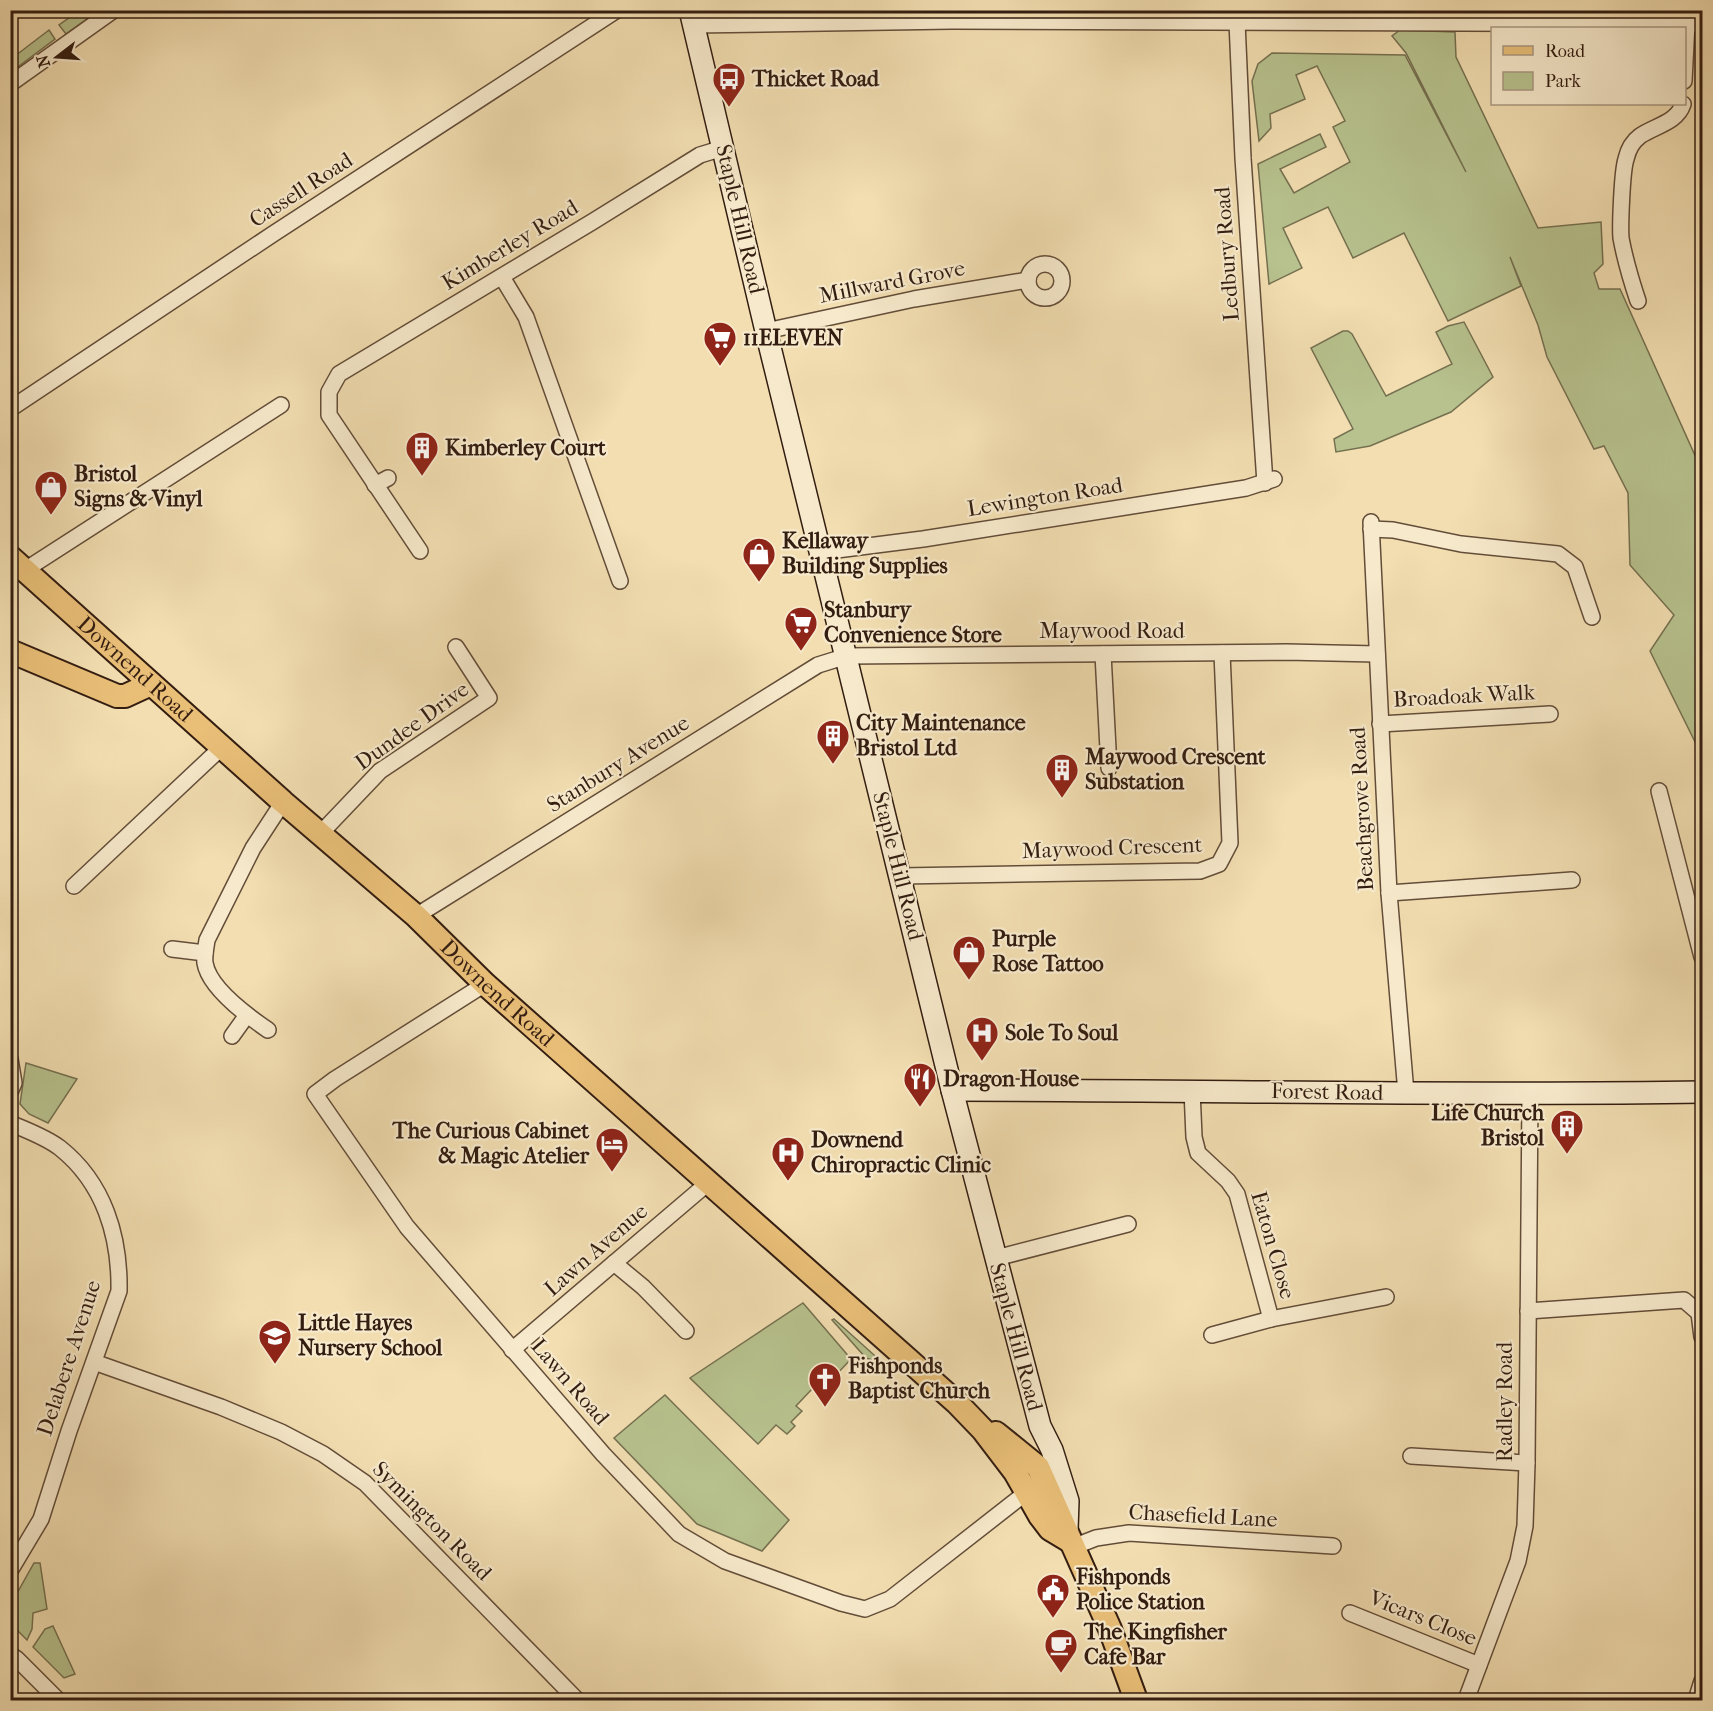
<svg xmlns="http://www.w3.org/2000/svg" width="1713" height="1711" font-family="'IM FELL French Canon',serif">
  <rect width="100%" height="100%" fill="#f2deb1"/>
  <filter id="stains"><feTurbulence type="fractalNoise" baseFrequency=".00333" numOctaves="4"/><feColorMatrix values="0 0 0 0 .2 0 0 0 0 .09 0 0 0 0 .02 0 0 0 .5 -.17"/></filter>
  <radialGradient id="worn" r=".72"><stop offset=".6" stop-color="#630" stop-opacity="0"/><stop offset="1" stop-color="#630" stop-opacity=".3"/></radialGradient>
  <g fill="#b7c28e" stroke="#757050" stroke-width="1.5">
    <path d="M80,10L98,11L66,34L59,25Z"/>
    <path d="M49,30L55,39L11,72V59Z"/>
    <path d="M1400,30L1455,32L1456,57L1538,228L1601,222L1603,264L1594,273L1599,289H1620L1702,471V756L1650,651L1674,615L1630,565L1628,493L1604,446L1594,449L1547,357L1538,325L1510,257L1521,286L1448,321L1404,233L1353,258L1328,207L1283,228L1302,268L1269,284L1258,164L1320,134L1326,147L1280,169L1294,193L1350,162L1333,127L1345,121L1317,66L1296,75L1305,99L1270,114L1271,128L1259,141L1252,81L1258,64L1272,53L1405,55L1466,172L1406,53L1392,36Z"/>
    <path d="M1464,322L1493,377L1451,412L1370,446L1336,452L1334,439L1353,429L1311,348L1343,331H1348L1352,334L1386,396L1452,364L1436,332L1448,326Z"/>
    <path d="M26,1063L77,1079L48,1123L29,1114L20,1104Z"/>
    <path d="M803,1303L851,1359L818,1394L812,1389L796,1406L802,1411L791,1422L795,1426L787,1434L776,1425L758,1444L690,1378Z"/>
    <path d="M834,1319L893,1372L891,1375L872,1360L866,1358L832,1320Z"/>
    <path d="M665,1395L789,1520L762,1551L697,1524L614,1438Z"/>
    <path d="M34,1563H40L47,1609L33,1613L32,1629L27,1640L11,1624V1604Z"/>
    <path d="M53,1626L75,1674L64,1678L33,1647L45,1629Z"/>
  </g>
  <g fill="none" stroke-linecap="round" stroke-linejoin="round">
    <g stroke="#634d39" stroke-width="18">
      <g id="street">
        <path d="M1237,22L1243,158L1265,483"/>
        <path d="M694,25L952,21L1702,24"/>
        <path d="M1684,81L1687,23"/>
        <path d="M10,84L114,10"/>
        <circle cx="1045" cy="281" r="17"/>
        <path d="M502,277L526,317L620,581"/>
        <path d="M1638,301C1631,280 1625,260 1621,238C1620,226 1622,171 1626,159C1628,150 1632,142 1640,136C1654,126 1677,123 1683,104"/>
        <path d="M766,331L914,299L1028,280"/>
        <path d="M10,409L273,234L617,10"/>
        <path d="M375,485L388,478"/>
        <path d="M1371,522L1389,893L1406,1093"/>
        <path d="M1371,529L1393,530L1461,544L1558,554L1575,567L1592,617"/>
        <path d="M420,551L329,415V392L339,374L592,222L700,155L723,148"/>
        <path d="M821,552L923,539L1246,488L1274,479"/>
        <path d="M25,570L281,405"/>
        <path d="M1103,654L1109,768"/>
        <path d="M1380,724L1550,714"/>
        <path d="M1659,791L1702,957"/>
        <path d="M320,834L380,771L489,698L456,647"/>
        <path d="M900,876L1200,871L1219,864L1230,843L1222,653"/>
        <path d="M74,886L222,747"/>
        <path d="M1389,893L1572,880"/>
        <path d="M416,916L818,665L847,656L1286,652L1377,654"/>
        <path d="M172,949L205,953"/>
        <path d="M485,984L335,1079L315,1094L407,1227L603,1454L679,1534L725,1561L841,1603L865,1609L890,1599L1027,1492"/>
        <path d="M268,1030C249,1017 209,988 205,963C204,956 206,947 207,940L253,848L283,802"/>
        <path d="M232,1036L247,1015"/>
        <path d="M10,1059L14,1083L10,1092"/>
        <path d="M1192,1090L1194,1137L1198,1153L1228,1181L1237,1194L1271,1319"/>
        <path d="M10,1123C26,1130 46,1137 60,1148C104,1183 120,1236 119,1291L69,1431L41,1519L10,1571"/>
        <path d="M996,1258L1128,1224"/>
        <path d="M614,1263L643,1287L686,1331"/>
        <path d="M1528,1311L1684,1300L1699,1313L1702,1337"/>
        <path d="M1212,1335L1271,1319L1386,1297"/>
        <path d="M512,1350L708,1183"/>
        <path d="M94,1362L221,1407L281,1432L323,1454L365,1483L577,1700"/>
        <path d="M1411,1456L1527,1463"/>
        <path d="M1073,1547L1096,1538L1129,1533L1333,1546"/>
        <path d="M1350,1613L1479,1665"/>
        <path d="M10,1654L17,1659L58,1700"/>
        <path d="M1466,1700L1518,1561L1525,1526L1527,1463L1530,1095"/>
        <path d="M1696,1700L1702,1681"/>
      </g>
    </g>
    <g stroke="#331d11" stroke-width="24">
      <g id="secondary">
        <path d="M690,10L766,331L952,1090L1040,1426L1052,1450L1068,1501L1067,1530"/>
        <path d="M952,1090C1202,1090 1452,1096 1702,1092"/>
      </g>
    </g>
    <g stroke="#331d11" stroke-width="26">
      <g id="primary">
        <path id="s1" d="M10,557L283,802L416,916L485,984L957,1403L983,1430L1015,1472L1040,1516L1050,1529L1070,1541"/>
        <path d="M10,651L117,696H125L151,684"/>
        <path d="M996,1433L1038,1467L1110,1629L1136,1700"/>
      </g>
    </g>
    <use href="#street" stroke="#f7eacc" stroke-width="15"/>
    <use href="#secondary" stroke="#f7eacc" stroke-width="21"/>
    <use href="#primary" stroke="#e9bf78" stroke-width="22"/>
  </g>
  <defs>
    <g id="bus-pin" transform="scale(1.725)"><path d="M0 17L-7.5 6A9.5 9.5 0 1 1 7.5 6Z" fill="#8f2418" stroke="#f7eacc"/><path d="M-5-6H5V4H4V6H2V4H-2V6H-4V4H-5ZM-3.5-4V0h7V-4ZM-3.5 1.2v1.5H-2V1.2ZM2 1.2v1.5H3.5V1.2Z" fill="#fff"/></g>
    <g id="supermarket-pin" transform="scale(1.725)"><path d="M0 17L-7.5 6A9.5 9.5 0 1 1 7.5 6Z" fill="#8f2418" stroke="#f7eacc"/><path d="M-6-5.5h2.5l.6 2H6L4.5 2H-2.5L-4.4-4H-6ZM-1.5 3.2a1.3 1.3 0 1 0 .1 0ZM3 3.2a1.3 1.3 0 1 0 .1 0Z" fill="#fff"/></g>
    <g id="building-pin" transform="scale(1.725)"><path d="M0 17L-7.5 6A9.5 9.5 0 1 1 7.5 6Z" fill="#8f2418" stroke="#f7eacc"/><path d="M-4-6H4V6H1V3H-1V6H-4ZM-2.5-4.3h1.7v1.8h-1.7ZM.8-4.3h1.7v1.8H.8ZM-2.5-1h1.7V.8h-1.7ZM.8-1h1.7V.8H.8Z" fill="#fff"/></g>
    <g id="shop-pin" transform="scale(1.725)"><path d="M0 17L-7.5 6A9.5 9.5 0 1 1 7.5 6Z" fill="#8f2418" stroke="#f7eacc"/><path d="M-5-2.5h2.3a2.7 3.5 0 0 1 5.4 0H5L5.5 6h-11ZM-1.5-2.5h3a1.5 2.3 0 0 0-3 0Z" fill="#fff"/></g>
    <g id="hospital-pin" transform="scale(1.725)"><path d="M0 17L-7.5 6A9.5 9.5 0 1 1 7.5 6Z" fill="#8f2418" stroke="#f7eacc"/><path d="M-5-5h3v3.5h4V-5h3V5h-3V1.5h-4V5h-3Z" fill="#fff"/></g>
    <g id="restaurant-pin" transform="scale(1.725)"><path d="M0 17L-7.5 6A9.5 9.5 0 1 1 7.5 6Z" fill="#8f2418" stroke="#f7eacc"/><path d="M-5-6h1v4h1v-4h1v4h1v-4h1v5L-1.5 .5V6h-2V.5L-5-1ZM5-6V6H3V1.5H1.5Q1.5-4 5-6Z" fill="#fff"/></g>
    <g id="hotel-pin" transform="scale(1.725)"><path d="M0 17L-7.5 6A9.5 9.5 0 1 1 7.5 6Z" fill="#8f2418" stroke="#f7eacc"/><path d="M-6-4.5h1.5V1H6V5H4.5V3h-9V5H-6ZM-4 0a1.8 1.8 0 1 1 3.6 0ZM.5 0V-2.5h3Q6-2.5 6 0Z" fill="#fff"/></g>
    <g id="school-pin" transform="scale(1.725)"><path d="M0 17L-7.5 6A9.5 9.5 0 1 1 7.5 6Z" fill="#8f2418" stroke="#f7eacc"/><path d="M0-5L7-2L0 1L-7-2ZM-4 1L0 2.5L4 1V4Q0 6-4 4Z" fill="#fff"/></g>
    <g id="church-pin" transform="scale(1.725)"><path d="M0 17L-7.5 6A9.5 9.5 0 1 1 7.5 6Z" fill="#8f2418" stroke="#f7eacc"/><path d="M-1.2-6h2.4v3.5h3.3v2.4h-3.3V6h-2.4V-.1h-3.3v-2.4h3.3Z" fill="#fff"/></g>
    <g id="civic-pin" transform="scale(1.725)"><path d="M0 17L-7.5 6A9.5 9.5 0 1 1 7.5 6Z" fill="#8f2418" stroke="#f7eacc"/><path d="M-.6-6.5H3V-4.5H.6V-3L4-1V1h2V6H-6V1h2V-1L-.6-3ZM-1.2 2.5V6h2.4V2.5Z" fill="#fff"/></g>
    <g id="cafe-pin" transform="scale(1.725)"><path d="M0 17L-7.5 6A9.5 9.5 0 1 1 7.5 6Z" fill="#8f2418" stroke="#f7eacc"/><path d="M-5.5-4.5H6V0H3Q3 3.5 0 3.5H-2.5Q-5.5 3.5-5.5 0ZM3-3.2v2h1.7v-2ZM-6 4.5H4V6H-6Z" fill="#fff"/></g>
  </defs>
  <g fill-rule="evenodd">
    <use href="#bus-pin" x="729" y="79"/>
    <use href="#supermarket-pin" x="720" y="338"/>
    <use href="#building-pin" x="422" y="448"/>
    <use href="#shop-pin" x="51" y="487"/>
    <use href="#shop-pin" x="759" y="554"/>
    <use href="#supermarket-pin" x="801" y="623"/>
    <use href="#building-pin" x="833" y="736"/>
    <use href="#building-pin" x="1062" y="770"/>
    <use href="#shop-pin" x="969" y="952"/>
    <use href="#hospital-pin" x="982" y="1033"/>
    <use href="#restaurant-pin" x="920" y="1079"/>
    <use href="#building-pin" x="1567" y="1126"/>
    <use href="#hotel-pin" x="612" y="1144"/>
    <use href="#hospital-pin" x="788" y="1153"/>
    <use href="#school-pin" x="275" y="1336"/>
    <use href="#church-pin" x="825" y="1379"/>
    <use href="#civic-pin" x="1053" y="1590"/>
    <use href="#cafe-pin" x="1061" y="1645"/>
  </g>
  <g text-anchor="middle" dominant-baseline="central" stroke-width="4.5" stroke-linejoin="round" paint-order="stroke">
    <g font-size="22" font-weight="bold" fill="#331d11" stroke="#f7eacc" text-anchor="start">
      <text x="752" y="79">Thicket Road</text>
      <text x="743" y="338">11ELEVEN</text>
      <text x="445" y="448">Kimberley Court</text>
      <text x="74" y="474">Bristol<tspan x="74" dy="25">Signs &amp; Vinyl</tspan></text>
      <text x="782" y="541">Kellaway<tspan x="782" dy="25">Building Supplies</tspan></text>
      <text x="824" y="610">Stanbury<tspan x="824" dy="25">Convenience Store</tspan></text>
      <text x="856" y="723">City Maintenance<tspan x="856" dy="25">Bristol Ltd</tspan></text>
      <text x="1085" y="757">Maywood Crescent<tspan x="1085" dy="25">Substation</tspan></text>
      <text x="992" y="939">Purple<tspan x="992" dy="25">Rose Tattoo</tspan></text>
      <text x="1005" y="1033">Sole To Soul</text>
      <text x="943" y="1079">Dragon House</text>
      <text x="1544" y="1113" text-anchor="end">Life Church<tspan x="1544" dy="25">Bristol</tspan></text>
      <text x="589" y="1131" text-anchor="end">The Curious Cabinet<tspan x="589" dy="25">&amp; Magic Atelier</tspan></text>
      <text x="811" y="1140">Downend<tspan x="811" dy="25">Chiropractic Clinic</tspan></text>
      <text x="298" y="1323">Little Hayes<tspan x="298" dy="25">Nursery School</tspan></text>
      <text x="848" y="1366">Fishponds<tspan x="848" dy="25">Baptist Church</tspan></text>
      <text x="1076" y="1577">Fishponds<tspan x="1076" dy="25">Police Station</tspan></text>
      <text x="1084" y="1632">The Kingfisher<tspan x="1084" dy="25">Cafe Bar</tspan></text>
    </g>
    <g font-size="22" fill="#331d11" stroke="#f7eacc">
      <text transform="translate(301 190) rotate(-33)">Cassell Road</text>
      <text transform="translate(740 219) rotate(77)">Staple Hill Road</text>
      <text transform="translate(510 245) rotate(-31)">Kimberley Road</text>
      <text transform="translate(1227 254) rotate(-94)">Ledbury Road</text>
      <text transform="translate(892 282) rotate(-11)">Millward Grove</text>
      <text transform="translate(1045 497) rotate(-9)">Lewington Road</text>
      <text x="1112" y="631">Maywood Road</text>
      <text stroke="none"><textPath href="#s1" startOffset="168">Downend Road</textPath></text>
      <text transform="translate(1464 696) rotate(-3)">Broadoak Walk</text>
      <text transform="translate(412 726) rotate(-36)">Dundee Drive</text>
      <text transform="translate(618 764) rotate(-32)">Stanbury Avenue</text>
      <text transform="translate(1362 809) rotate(-93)">Beachgrove Road</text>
      <text transform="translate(1112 848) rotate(-2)">Maywood Crescent</text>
      <text transform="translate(898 866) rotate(76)">Staple Hill Road</text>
      <text stroke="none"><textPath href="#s1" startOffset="654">Downend Road</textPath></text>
      <text transform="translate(1327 1092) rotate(1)">Forest Road</text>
      <text transform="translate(1273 1245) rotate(74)">Eaton Close</text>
      <text transform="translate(596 1250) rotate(-41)">Lawn Avenue</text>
      <text transform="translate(1016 1337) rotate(75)">Staple Hill Road</text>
      <text transform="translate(69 1358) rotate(-72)">Delabere Avenue</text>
      <text transform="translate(570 1382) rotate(49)">Lawn Road</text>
      <text transform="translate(1505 1402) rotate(-90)">Radley Road</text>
      <text transform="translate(1203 1516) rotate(3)">Chasefield Lane</text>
      <text transform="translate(432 1521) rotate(45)">Symington Road</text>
      <text transform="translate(1423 1618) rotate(22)">Vicars Close</text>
    </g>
  </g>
  <rect width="1713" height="1711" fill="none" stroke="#f2deb1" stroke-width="36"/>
  <rect x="12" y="12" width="1689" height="1687" fill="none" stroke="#331d11" stroke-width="3"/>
  <rect x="18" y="18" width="1677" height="1675" fill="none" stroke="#331d11" stroke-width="1.5"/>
  <rect x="1491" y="27" width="195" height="78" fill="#f7eacc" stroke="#a99881" stroke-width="1.5"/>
  <rect x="1503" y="46" width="30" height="9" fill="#e9bf78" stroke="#a99881" stroke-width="1.5"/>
  <text x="1545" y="57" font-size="18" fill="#331d11">Road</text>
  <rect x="1503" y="72" width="30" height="18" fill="#b7c28e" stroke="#a99881" stroke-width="1.5"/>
  <text x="1545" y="87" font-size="18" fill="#331d11">Park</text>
  <g transform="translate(57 57) rotate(253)" stroke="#f7eacc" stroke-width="4.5" paint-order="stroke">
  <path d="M0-4.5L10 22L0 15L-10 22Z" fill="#331d11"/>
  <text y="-9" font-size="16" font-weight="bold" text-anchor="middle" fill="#331d11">N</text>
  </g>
  <rect width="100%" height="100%" filter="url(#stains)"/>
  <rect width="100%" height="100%" fill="url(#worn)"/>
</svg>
